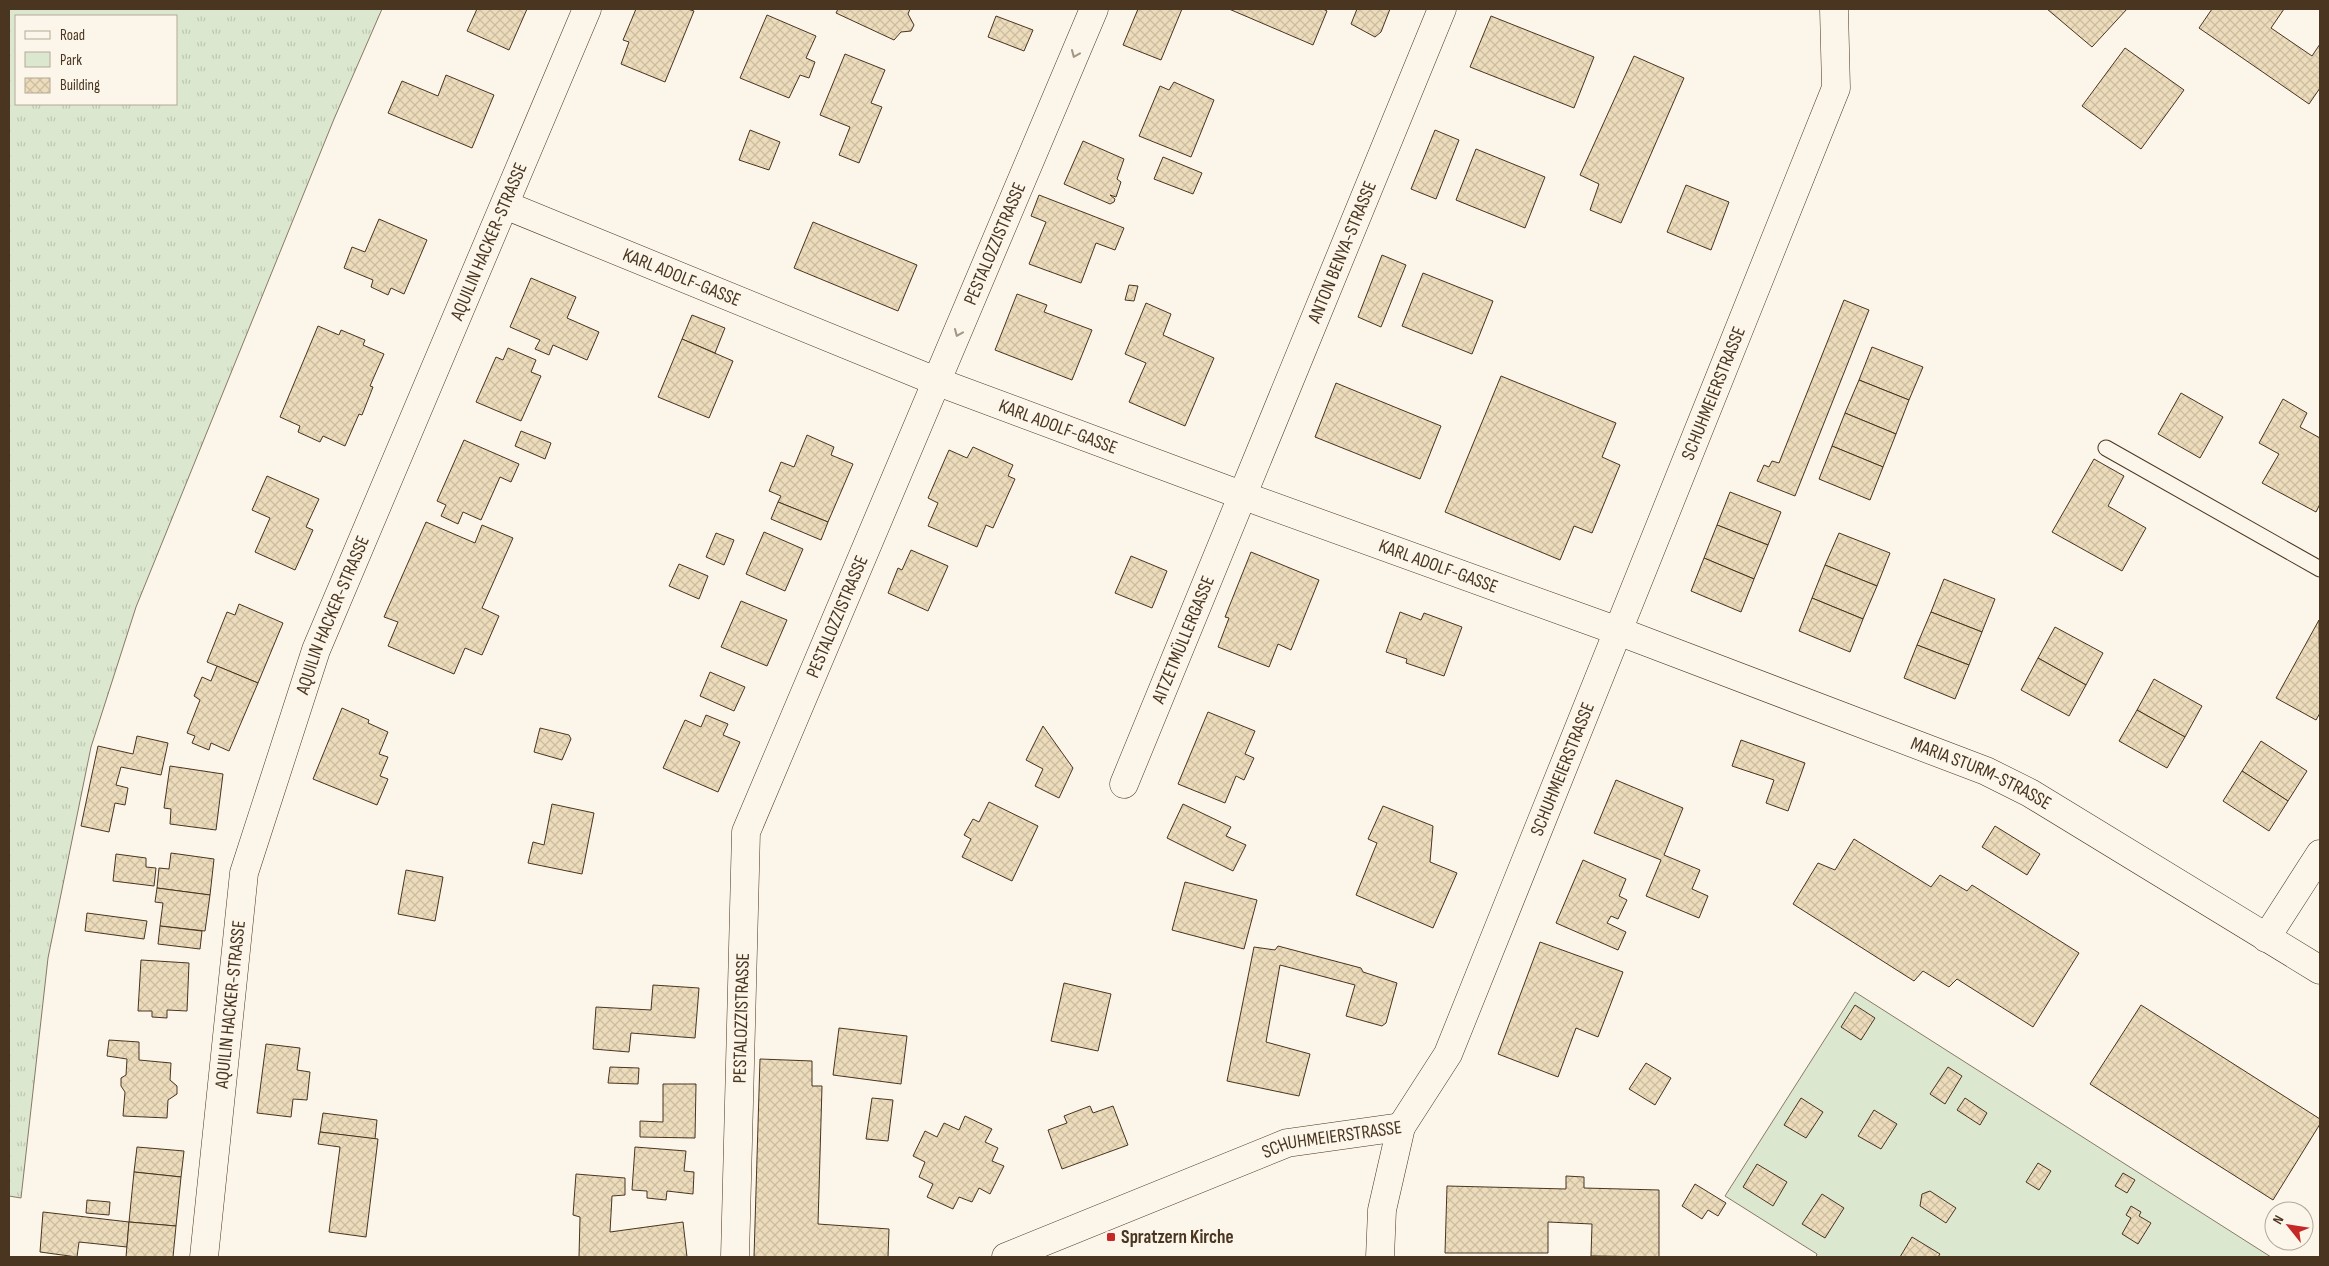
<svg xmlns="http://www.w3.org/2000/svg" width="2329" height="1266" font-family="'Sofia Sans Condensed',sans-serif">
  <defs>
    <pattern id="grass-tufts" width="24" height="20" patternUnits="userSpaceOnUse" patternTransform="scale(1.25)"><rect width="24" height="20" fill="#dce7d0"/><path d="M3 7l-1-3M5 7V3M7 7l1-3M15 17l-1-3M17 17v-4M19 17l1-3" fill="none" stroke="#bec7b2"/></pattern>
    <pattern id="building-cross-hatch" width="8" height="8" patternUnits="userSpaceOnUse" patternTransform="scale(1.25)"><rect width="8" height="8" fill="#ecdcbc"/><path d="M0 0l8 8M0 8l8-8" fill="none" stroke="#ccbda1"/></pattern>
  </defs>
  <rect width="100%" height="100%" fill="#fbf6e9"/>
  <path fill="url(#grass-tufts)" stroke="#887966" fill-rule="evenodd" d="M9,9H382L334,119L136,607L91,747L48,958L21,1198L9,1196ZM16,16H176V104H16Z"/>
  <path fill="#dce7d0" stroke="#887966" d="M1855,992L2271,1257H1816L1817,1254L1725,1196Z"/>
  <g fill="url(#building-cross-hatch)" stroke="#4a3520">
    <path d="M477,9H527L509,50L467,31Z"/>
    <path d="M636,9H688L694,11L665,82L621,64L629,42L623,40Z"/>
    <path d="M838,9H910L908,14L914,25L911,31L901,32L894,40L836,13Z"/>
    <path d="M1138,9H1182L1161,60L1123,45Z"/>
    <path d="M1229,9H1323L1327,11L1313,45Z"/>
    <path d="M1357,9H1390L1381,32L1375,37L1351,24Z"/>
    <path d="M2047,9H2127L2092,47Z"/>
    <path d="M2212,9H2284L2271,28L2312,56L2320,44V88L2309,104L2199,28Z"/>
    <path d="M767,15L816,36L806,58L815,62L809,78L800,75L789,98L740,78Z"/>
    <path d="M996,16L1033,30L1024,51L988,37Z"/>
    <path d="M1491,16L1594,57L1574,108L1470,67Z"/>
    <path d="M2125,48L2184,90L2141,149L2082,106Z"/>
    <path d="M845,54L885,70L871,103L882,107L859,163L839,155L850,127L820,115Z"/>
    <path d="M1634,56L1684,78L1621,223L1590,210L1599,184L1580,175Z"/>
    <path d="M446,75L494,95L472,148L388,113L402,81L438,96Z"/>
    <path d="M1174,82L1214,100L1191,157L1139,136L1160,86L1169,90Z"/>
    <path d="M750,130L780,142L769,170L739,160Z"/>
    <path d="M1435,130L1459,140L1436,199L1411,189Z"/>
    <path d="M1083,141L1124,159L1117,179L1121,182L1116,197L1110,195L1115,199L1114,202L1110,204L1064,184Z"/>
    <path d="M1476,149L1545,177L1525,228L1456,200Z"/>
    <path d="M1163,157L1202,173L1193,194L1154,179Z"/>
    <path d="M1686,185L1729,202L1711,250L1667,232Z"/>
    <path d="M1039,195L1124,228L1115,250L1096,243L1081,283L1029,264L1046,222L1031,216Z"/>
    <path d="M379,219L427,240L404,294L391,288L388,295L371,287L373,280L344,268L352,247L365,252Z"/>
    <path d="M813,222L917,265L898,311L794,268Z"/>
    <path d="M1382,255L1406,265L1381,327L1358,317Z"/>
    <path d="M1423,273L1493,301L1472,354L1402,326Z"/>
    <path d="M531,278L576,297L567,318L599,332L587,360L553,345L549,355L535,349L540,340L510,327Z"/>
    <path d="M1129,285L1138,286L1134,301L1125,300Z"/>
    <path d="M1017,294L1047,305L1044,312L1092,330L1072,380L995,350Z"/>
    <path d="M1844,300L1869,310L1795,496L1757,481L1764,465L1769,467L1772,461L1779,463Z"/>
    <path d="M1146,303L1171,314L1163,335L1214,358L1185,426L1129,402L1146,363L1125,354Z"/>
    <path d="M692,315L725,328L715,353L682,339Z"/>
    <path d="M318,326L339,335L341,330L365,340L363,345L384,354L370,386L373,387L362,415L359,414L345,446L323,436L320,442L298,432L300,426L280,417Z"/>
    <path d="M682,339L733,361L709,418L658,397Z"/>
    <path d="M1872,347L1923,367L1909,400L1859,380Z"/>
    <path d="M508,348L536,360L531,372L541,376L521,421L476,402L496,357L503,360Z"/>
    <path d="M1501,376L1616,423L1602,457L1620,465L1592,533L1574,526L1560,560L1445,512Z"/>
    <path d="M1859,380L1909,400L1896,434L1845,413Z"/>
    <path d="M1336,383L1441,426L1420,479L1315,437Z"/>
    <path d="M2181,393L2223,417L2200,458L2158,434Z"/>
    <path d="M2283,399L2307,413L2300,427L2320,438V504L2316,512L2262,483L2279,454L2259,443Z"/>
    <path d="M1845,413L1896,434L1883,467L1832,446Z"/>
    <path d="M521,431L551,443L545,459L515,446Z"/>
    <path d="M807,435L834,447L831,455L853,464L828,522L778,502L781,496L769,491L781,462L794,467Z"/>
    <path d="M464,440L519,464L511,482L500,477L481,520L463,512L458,524L441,516L446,505L437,501Z"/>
    <path d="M1832,446L1883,467L1870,500L1819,479Z"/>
    <path d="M973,447L1013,465L1008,476L1015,479L993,528L986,525L977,547L928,526L938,503L928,498L949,450L967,458Z"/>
    <path d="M2094,459L2124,476L2108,506L2146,528L2122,571L2052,532Z"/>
    <path d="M267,476L319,499L306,527L313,530L295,570L255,552L270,518L252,510Z"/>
    <path d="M1730,492L1781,512L1768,545L1717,525Z"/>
    <path d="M778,502L828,522L821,540L771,519Z"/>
    <path d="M426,522L475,543L482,525L513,538L482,608L499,616L482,655L465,648L454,674L388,646L398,622L384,617Z"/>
    <path d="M1717,525L1768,545L1754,579L1704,558Z"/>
    <path d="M764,532L803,549L785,591L746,574Z"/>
    <path d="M716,533L734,540L724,565L706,557Z"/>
    <path d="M1839,533L1890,553L1877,586L1825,565Z"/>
    <path d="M911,550L948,566L928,611L888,593L898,568L902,570Z"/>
    <path d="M1251,552L1319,580L1291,650L1278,644L1269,667L1218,647L1229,618L1225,617Z"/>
    <path d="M1131,556L1167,571L1152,608L1115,593Z"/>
    <path d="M1704,558L1754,579L1741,612L1691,591Z"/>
    <path d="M679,564L708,576L699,599L669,586Z"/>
    <path d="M1825,565L1877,586L1863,619L1812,598Z"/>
    <path d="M1944,579L1995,599L1982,632L1931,612Z"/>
    <path d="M1812,598L1863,619L1850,652L1799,631Z"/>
    <path d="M741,601L787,620L767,666L721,647Z"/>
    <path d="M239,604L283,623L258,683L207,662L227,612L235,615Z"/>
    <path d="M1400,612L1421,620L1424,613L1462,627L1444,676L1406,663L1407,659L1386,652Z"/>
    <path d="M1931,612L1982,632L1969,665L1917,645Z"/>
    <path d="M2319,620L2320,713L2316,720L2276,698Z"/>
    <path d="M2055,627L2103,653L2086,685L2038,658Z"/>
    <path d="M1917,645L1969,665L1955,699L1904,678Z"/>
    <path d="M2038,658L2086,685L2069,716L2021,690Z"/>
    <path d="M217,666L258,683L229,751L211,743L209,750L192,743L195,736L187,733L200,700L194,696L202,677L211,681Z"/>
    <path d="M710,672L745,687L734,711L700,696Z"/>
    <path d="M2154,679L2202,706L2185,737L2137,710Z"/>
    <path d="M342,708L369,720L368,723L388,732L379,754L388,757L380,776L388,779L377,805L313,779Z"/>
    <path d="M2137,710L2185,737L2167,768L2119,741Z"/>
    <path d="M1208,712L1255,731L1245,754L1254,758L1244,780L1236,776L1225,803L1178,784Z"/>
    <path d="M706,715L728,724L723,735L740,742L718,792L663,768L685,720L701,727Z"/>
    <path d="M1043,726L1073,768L1059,798L1035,786L1043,769L1026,760Z"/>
    <path d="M540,728L569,735L571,739L562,760L534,752Z"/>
    <path d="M137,736L168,743L161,775L121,767L116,785L128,788L125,805L115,803L109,832L81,826L98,746L133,754Z"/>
    <path d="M1741,740L1805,763L1788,811L1766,803L1774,780L1732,766Z"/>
    <path d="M2261,741L2307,771L2288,801L2242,771Z"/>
    <path d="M170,766L223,774L216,830L170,824L171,809L164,808Z"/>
    <path d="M2242,771L2288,801L2269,831L2223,801Z"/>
    <path d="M1616,780L1683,808L1664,855L1700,870L1692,889L1708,896L1699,918L1646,896L1661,860L1594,833Z"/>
    <path d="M989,802L1038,826L1012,881L962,857L971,839L964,835L973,819L979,822Z"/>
    <path d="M552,804L594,813L582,874L528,863L533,842L544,845Z"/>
    <path d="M1183,804L1231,827L1226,836L1246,845L1233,871L1167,838Z"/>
    <path d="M1383,806L1433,826L1430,862L1457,873L1433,928L1356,895L1377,843L1368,839Z"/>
    <path d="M1995,826L2040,854L2027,875L1982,847Z"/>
    <path d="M1854,839L1931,887L1940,875L1967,891L1972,885L2079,953L2033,1027L1957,979L1949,987L1923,971L1914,981L1793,904L1818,863L1835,870Z"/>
    <path d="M171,853L214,859L210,895L157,888L159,868L169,869Z"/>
    <path d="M116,854L146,858V867L156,868L154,886L113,881Z"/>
    <path d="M1583,860L1626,879L1619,896L1627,900L1618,919L1611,916L1607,923L1626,932L1618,950L1556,923Z"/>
    <path d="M406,870L443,877L435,921L398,914Z"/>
    <path d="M1185,882L1257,900L1244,949L1172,930Z"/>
    <path d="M157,888L210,895L205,931L160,926L163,903L155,902Z"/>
    <path d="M87,913L147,921L144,939L85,931Z"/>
    <path d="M160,926L202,931L200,949L158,944Z"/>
    <path d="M1540,942L1623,972L1598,1037L1576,1028L1558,1077L1498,1054Z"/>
    <path d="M1278,946L1361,968L1363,972L1397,983L1386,1023L1382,1026L1346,1016L1355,985L1280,965L1266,1042L1310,1054L1299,1096L1227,1081L1254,947L1275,950Z"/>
    <path d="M141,960L189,963L187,1011L167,1010V1018L152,1017V1011H138Z"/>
    <path d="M1064,983L1111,994L1098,1051L1051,1041Z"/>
    <path d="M653,985L699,988L695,1038L631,1033L629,1052L593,1049L596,1007L651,1010Z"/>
    <path d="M1855,1005L1875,1018L1861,1040L1841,1027Z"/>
    <path d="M2141,1005L2320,1119V1124L2273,1200L2090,1084Z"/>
    <path d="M839,1028L907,1036L901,1084L833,1075Z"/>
    <path d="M109,1040L139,1042V1060L171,1063L170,1080L177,1086V1094L168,1100L167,1118L123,1116L125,1092L121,1086V1078L126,1075L127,1059L107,1056Z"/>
    <path d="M266,1044L300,1048L297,1070L310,1072L307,1100L293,1099L291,1117L257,1113Z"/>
    <path d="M760,1059L812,1061V1086H822L818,1224L889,1229L888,1257H754Z"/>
    <path d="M1646,1063L1671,1078L1655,1105L1629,1089Z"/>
    <path d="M610,1067L639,1068L638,1084L608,1083Z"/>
    <path d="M1948,1067L1962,1076L1945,1104L1930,1094Z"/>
    <path d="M663,1084H696L695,1138L640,1137V1121L663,1122Z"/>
    <path d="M872,1098L893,1100L888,1141L866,1139Z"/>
    <path d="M1801,1098L1823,1112L1806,1138L1784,1125Z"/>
    <path d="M1965,1098L1987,1113L1980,1125L1957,1110Z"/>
    <path d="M1090,1106L1093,1113L1113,1106L1128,1145L1062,1169L1048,1130L1067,1123L1064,1116Z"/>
    <path d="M1874,1110L1897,1124L1881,1149L1858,1136Z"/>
    <path d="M323,1113L377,1120L375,1139L320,1132Z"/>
    <path d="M965,1116L992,1129L985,1142L998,1148L992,1161L1004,1166L990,1194L979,1188L972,1202L959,1197L953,1209L927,1197L933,1184L919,1177L925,1162L913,1156L925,1131L937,1137L944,1123L959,1130Z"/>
    <path d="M320,1132L378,1139L366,1237L329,1232L340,1147L318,1144Z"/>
    <path d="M137,1147L184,1151L181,1177L134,1172Z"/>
    <path d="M635,1147L686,1151L684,1171L694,1172L693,1194L667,1191L666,1200L647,1198V1191L632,1190Z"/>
    <path d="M2038,1163L2051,1171L2039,1190L2026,1182Z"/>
    <path d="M1757,1164L1787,1182L1773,1206L1743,1187Z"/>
    <path d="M134,1172L181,1177L176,1226L129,1222Z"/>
    <path d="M2123,1173L2135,1180L2127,1193L2115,1186Z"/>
    <path d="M576,1174L625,1178V1195L612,1196L610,1232L683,1222L687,1257H579L580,1217L573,1215Z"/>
    <path d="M1566,1176L1584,1177V1188L1659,1190V1257L1591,1256L1592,1224L1548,1222V1253H1445L1447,1186L1566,1189Z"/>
    <path d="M1695,1184L1726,1203L1718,1216L1708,1210L1702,1219L1682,1206Z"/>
    <path d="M1930,1191L1956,1208L1946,1223L1920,1206L1922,1194Z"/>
    <path d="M1822,1194L1844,1208L1825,1238L1802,1224Z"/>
    <path d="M87,1200L110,1202L109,1215L86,1213Z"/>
    <path d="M2131,1206L2141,1212L2139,1216L2151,1223L2138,1244L2122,1234L2131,1218L2126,1215Z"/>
    <path d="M43,1212L129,1222L127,1247L79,1242L77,1257L40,1252Z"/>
    <path d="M129,1222L176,1226L173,1257H126Z"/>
    <path d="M1912,1237L1940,1254L1938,1257H1900Z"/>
  </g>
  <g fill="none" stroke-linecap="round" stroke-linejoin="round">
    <g stroke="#4a3520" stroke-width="17">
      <path id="service" d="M2106,448L2320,569"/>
    </g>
    <g stroke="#4a3520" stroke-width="29">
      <g id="minor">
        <path id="s1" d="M505,205L938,382L1244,496L1618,631L1986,771L2030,793L2320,970"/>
        <path id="s2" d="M1124,784L1442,9"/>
        <path d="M2266,938L2320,854"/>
        <path id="s3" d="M204,1257L244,873L316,650L587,9"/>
        <path id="s4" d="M735,1257L746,832L1094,9"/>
        <path id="s5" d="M1006,1257L1287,1143L1401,1127"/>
        <path id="s6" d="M1380,1257L1382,1210L1401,1127L1448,1054L1836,88L1834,9"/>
      </g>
    </g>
    <use href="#service" stroke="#fbf6e9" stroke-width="15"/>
    <use href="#minor" stroke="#fbf6e9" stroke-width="28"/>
  </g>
  <defs><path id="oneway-chevron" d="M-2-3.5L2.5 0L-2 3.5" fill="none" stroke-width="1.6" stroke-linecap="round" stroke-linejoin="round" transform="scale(1.25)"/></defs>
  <g stroke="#a29684">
    <use href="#oneway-chevron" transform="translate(1075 54) rotate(113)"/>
    <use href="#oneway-chevron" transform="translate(958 333) rotate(113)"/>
  </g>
  <rect fill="#c62828" stroke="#fbf6e9" stroke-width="2" x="1106" y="1232" width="10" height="10" rx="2.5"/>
  <g text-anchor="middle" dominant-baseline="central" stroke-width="4" stroke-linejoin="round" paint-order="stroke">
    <g font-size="19" fill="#4a3520" stroke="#fbf6e9">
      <text stroke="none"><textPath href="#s3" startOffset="1064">AQUILIN HACKER-STRASSE</textPath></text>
      <text stroke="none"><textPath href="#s4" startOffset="1064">PESTALOZZISTRASSE</textPath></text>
      <text stroke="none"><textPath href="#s2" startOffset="575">ANTON BENYA-STRASSE</textPath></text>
      <text stroke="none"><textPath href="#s1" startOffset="191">KARL ADOLF-GASSE</textPath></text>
      <text stroke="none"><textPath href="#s6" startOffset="931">SCHUHMEIERSTRASSE</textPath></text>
      <text stroke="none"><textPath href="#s1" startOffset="596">KARL ADOLF-GASSE</textPath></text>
      <text stroke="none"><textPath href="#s1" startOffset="1001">KARL ADOLF-GASSE</textPath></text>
      <text stroke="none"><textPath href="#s3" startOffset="659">AQUILIN HACKER-STRASSE</textPath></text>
      <text stroke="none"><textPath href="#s4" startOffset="659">PESTALOZZISTRASSE</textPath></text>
      <text stroke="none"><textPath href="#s2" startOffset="156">AITZETMÜLLERGASSE</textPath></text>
      <text stroke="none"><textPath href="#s6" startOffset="526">SCHUHMEIERSTRASSE</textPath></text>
      <text stroke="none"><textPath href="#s1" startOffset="1582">MARIA STURM-STRASSE</textPath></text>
      <text stroke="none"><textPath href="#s3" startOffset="254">AQUILIN HACKER-STRASSE</textPath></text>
      <text stroke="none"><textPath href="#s4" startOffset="239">PESTALOZZISTRASSE</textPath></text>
      <text stroke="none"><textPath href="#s5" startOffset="348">SCHUHMEIERSTRASSE</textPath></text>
    </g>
    <g font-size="19" font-weight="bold" fill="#4a3520" stroke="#fbf6e9" text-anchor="start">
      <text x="1121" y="1237">Spratzern Kirche</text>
    </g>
  </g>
  <rect width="2329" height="1266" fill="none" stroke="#4a3520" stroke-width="20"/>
  <rect x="15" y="15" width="162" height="90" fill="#fbf6e9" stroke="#b4a999"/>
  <rect x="25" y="31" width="25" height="8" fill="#fbf6e9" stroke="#b4a999"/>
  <text x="60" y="40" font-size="15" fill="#4a3520">Road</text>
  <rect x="25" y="52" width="25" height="15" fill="#dce7d0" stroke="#b4a999"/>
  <text x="60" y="65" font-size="15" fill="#4a3520">Park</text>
  <rect x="25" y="78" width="25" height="15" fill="url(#building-cross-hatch)" stroke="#b4a999"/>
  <text x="60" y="90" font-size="15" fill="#4a3520">Building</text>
  <g transform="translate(2289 1226) rotate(300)"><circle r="24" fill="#fbf6e9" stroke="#b4a999"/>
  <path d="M0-4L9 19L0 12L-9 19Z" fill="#c62828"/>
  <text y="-8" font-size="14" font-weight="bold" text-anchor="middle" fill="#4a3520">N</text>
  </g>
</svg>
